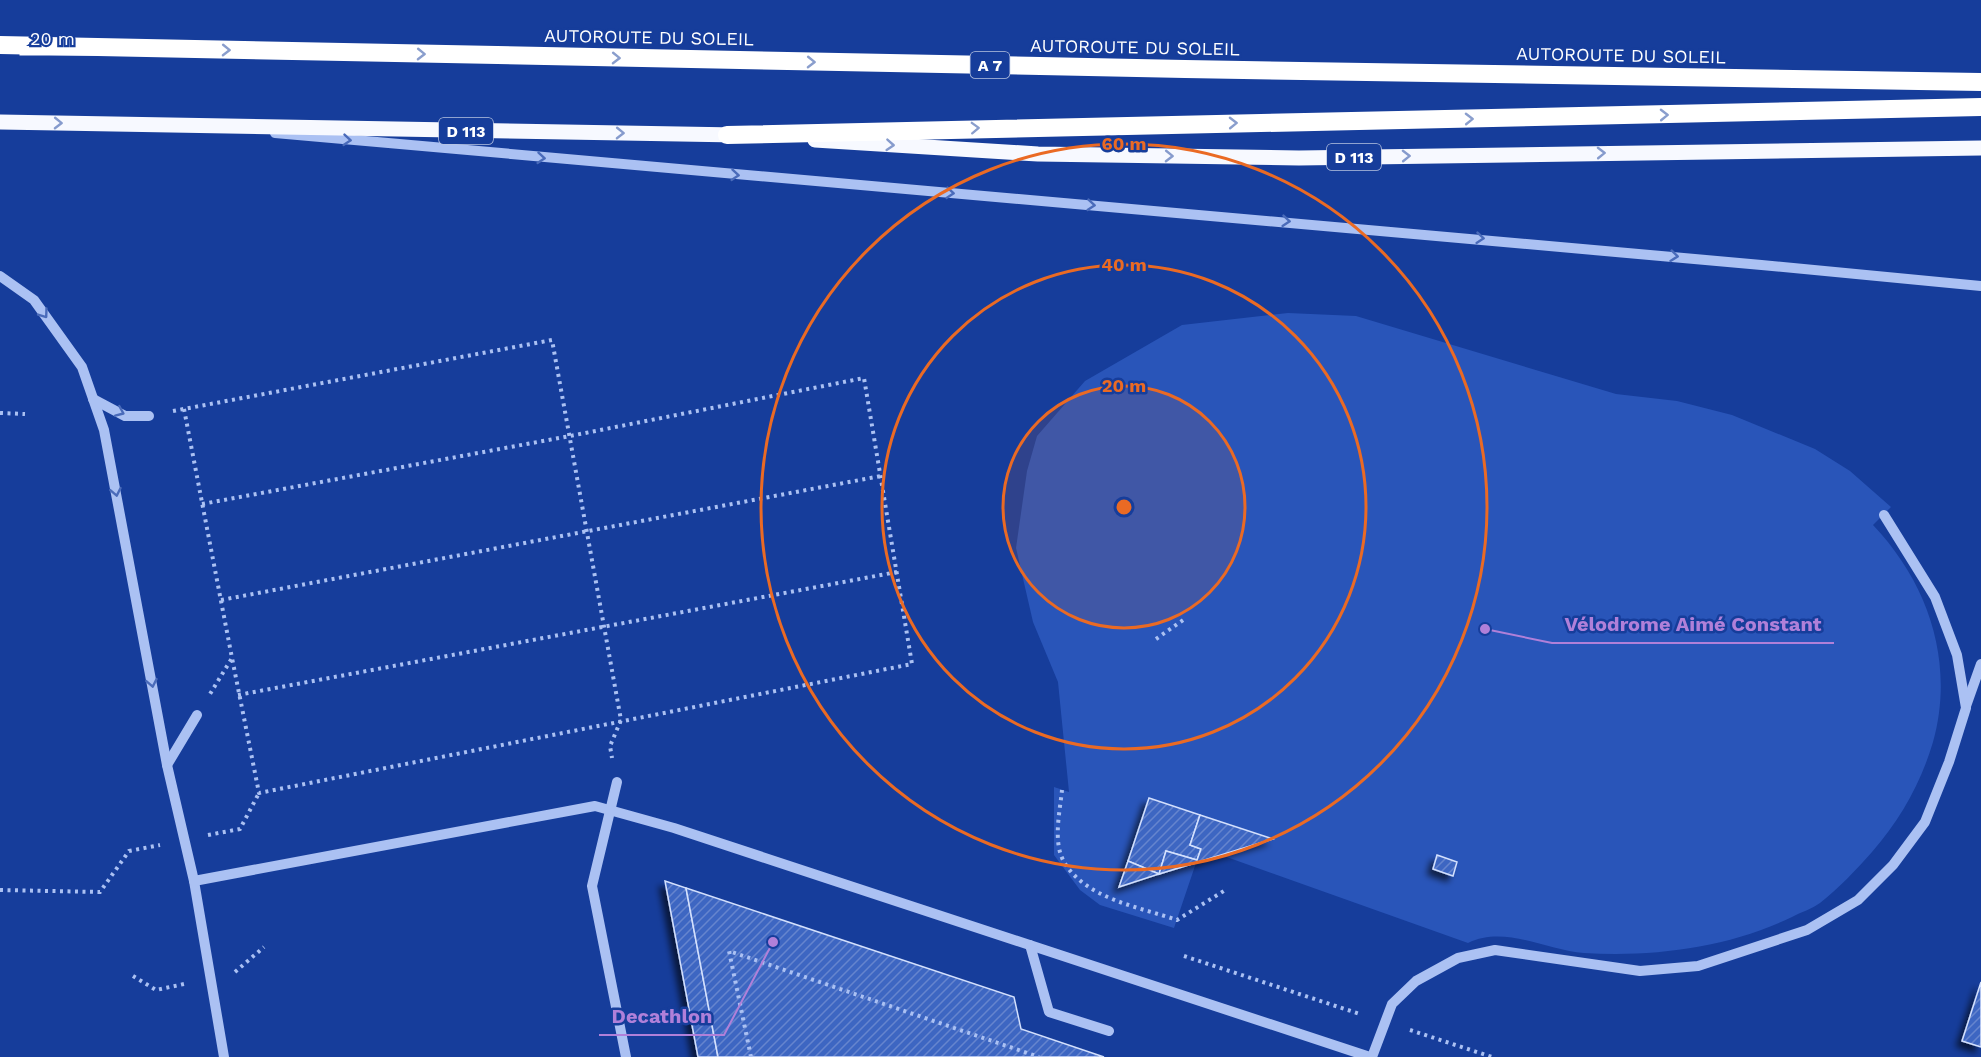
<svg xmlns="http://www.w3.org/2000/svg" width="1981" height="1057" font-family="'Work Sans',sans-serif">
  <defs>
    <pattern id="building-hatch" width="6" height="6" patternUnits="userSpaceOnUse" patternTransform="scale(1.5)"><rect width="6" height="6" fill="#3e66c2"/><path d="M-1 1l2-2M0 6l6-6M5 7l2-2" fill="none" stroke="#6585ce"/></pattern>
    <filter id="shadow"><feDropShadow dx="-5.5" dy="5.5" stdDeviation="3" flood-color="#0009"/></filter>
  </defs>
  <rect width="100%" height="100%" fill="#163d9b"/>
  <path fill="#2955b9" d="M1288,313L1356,316L1616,394L1677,401L1732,415L1815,449L1850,471L1891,507L1873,525C1929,584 1955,663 1933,742C1921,783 1900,820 1872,852C1856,870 1839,888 1820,903C1812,909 1801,912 1792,917C1728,948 1655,957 1584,953C1546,950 1505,925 1468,943L1221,855L1196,863L1174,928L1100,905L1080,890L1054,855V787L1069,792L1058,682L1033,622L1016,548L1027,471L1037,436L1085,381L1182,325Z"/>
  <g fill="url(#building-hatch)" stroke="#d3e0fd" stroke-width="1.5" filter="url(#shadow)">
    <path d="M1149,798L1200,815L1190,845L1201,849L1197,860L1166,851L1159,874L1128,861Z"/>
    <path d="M1200,815L1273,839L1159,874L1166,851L1197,860L1201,849L1190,845Z"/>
    <path d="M1437,855L1457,862L1453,876L1433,869Z"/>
    <path d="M1128,861L1159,874L1119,887Z"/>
    <path d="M665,881L686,888L718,1057H698Z"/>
    <path d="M686,888L1014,997L1021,1029L1104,1057H718Z"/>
    <path d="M1981,982V1047L1962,1041Z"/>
  </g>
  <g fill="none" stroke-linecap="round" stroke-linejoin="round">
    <g stroke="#abc1f3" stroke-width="4" stroke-dasharray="3 4.5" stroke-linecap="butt">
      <path d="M184,409L232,658L210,694"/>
      <path d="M173,411L552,340L621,720L610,746L612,758"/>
      <path d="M0,413L25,414"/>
      <path d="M202,504L570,436L864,378L912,664L259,793L232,658"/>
      <path d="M221,600L881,476"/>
      <path d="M1156,639L1186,618"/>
      <path d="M238,695L897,572"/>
      <path d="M1062,790C1060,811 1053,840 1063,860C1084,899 1140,907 1177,920L1227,889"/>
      <path d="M208,835L240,829L259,793"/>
      <path d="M0,890L100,892L129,851L160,845"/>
      <path d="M1184,956L1360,1014"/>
      <path d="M235,972L264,947"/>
      <path d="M133,976L156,990L184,984"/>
      <path d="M1410,1030L1492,1057"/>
      <path d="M751,1057L729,951L1039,1057"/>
    </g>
    <g stroke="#abc1f3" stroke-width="10">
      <path d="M275,133C844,186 1413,230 1981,286"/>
      <path d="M0,276L34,300L82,367L104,430L167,765L194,881L224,1057"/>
      <path d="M93,399L125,416H149"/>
      <path d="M1966,706L1981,664"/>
      <path d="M167,765L197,715"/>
      <path d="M617,782L592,886L626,1057"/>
      <path d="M194,881L595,806L674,828L1370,1057"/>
      <path d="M1030,945L1049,1012L1109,1031"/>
      <path d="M1372,1057L1392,1004L1416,981L1458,958L1495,950L1640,971L1698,966L1807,930L1858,900L1893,865L1925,822L1949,762L1966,708L1957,655L1935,597L1884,515"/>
    </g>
    <g stroke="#f7f9ff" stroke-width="15">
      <path d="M0,122L737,135"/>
      <path d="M815,140L1038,154L1299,158L1981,148"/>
    </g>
    <g stroke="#fff" stroke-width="18">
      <path d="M0,45L1185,69L1981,82"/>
      <path d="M727,135L1981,107"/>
    </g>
  </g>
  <defs><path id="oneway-chevron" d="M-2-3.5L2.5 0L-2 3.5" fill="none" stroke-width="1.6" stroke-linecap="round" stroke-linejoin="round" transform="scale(1.5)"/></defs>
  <g stroke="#8a9ecd">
    <use href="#oneway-chevron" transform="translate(226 50) rotate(1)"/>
    <use href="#oneway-chevron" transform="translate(421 54) rotate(1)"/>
    <use href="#oneway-chevron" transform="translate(616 58) rotate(1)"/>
    <use href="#oneway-chevron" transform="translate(811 62) rotate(1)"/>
    <use href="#oneway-chevron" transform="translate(1664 115) rotate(-1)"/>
    <use href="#oneway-chevron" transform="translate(1469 119) rotate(-1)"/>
    <use href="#oneway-chevron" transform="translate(1233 123) rotate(-1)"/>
    <use href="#oneway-chevron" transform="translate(975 128) rotate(-2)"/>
  </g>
  <g stroke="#869bcd">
    <use href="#oneway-chevron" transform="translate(58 123) rotate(1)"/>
    <use href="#oneway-chevron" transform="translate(620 133) rotate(1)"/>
    <use href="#oneway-chevron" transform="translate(890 145) rotate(4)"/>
    <use href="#oneway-chevron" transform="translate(1601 153) rotate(-1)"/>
    <use href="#oneway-chevron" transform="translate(1169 156) rotate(1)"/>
    <use href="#oneway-chevron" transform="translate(1406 156) rotate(-1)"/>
  </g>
  <g stroke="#4a6bba">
    <use href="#oneway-chevron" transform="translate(347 140) rotate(5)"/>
    <use href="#oneway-chevron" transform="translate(541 158) rotate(5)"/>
    <use href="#oneway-chevron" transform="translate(735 175) rotate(5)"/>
    <use href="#oneway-chevron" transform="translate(950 193) rotate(5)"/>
    <use href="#oneway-chevron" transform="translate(1091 205) rotate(5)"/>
    <use href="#oneway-chevron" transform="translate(1286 221) rotate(5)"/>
    <use href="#oneway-chevron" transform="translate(1480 238) rotate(5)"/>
    <use href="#oneway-chevron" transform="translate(1674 256) rotate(6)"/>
    <use href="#oneway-chevron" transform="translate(44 314) rotate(54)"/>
    <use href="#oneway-chevron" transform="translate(120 412) rotate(23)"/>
    <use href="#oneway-chevron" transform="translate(116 492) rotate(79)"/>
    <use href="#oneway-chevron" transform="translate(152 683) rotate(79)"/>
  </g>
  <circle cx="1124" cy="507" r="121" fill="#ea6a24" fill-opacity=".12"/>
  <g fill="none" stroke="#ea6a24" stroke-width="3">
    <circle cx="1124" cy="507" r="121"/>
    <circle cx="1124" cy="507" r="242"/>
    <circle cx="1124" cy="507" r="363"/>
  </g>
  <g text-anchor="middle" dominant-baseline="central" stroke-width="5" stroke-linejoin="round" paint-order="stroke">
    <g fill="#163d9b" stroke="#b9c5e1" stroke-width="1.5">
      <rect x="970.5" y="52" width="39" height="26" rx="4.5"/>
      <rect x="439" y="118" width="54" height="26" rx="4.5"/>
      <rect x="1327" y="144" width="54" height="26" rx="4.5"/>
    </g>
    <g font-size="16" font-weight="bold" fill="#fff">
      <text x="990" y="65">A 7</text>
      <text x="466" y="131">D 113</text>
      <text x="1354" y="157">D 113</text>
    </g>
    <g font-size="18" fill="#fff" stroke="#163d9b">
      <text transform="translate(649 37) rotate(1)">AUTOROUTE DU SOLEIL</text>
      <text transform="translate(1135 47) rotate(1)">AUTOROUTE DU SOLEIL</text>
      <text transform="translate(1621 55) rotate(1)">AUTOROUTE DU SOLEIL</text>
    </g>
  </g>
  <circle cx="1124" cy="507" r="9" fill="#ea6a24" stroke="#163d9b" stroke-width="3"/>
  <g font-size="18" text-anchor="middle" font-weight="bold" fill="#ea6a24" stroke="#163d9b" stroke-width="5" stroke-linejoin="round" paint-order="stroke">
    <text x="1124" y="150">60 m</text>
    <text x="1124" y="271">40 m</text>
    <text x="1124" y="392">20 m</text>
  </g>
  <path fill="none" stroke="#b080d9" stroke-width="2" d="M1485 629L1552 643H1834M773 942L724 1035H599"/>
  <g fill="#b080d9" stroke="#163d9b" stroke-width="2">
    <circle cx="1485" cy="629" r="6"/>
    <circle cx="773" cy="942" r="6"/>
  </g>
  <g font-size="20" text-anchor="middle" font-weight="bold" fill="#b080d9" stroke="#163d9b" stroke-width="5" stroke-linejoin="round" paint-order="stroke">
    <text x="1693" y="631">Vélodrome Aimé Constant</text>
    <text x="662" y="1023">Decathlon</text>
  </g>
  <path d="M21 45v9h122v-9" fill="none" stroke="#ffffff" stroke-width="3"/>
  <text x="30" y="45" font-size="18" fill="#ffffff" stroke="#163d9b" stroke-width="4.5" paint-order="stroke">20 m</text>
</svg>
